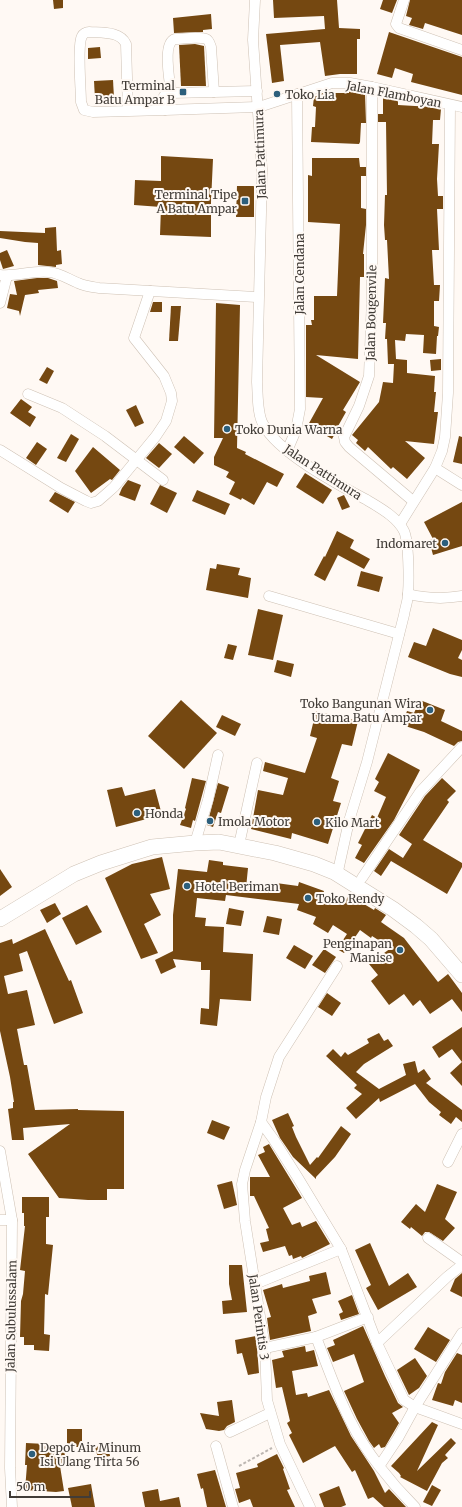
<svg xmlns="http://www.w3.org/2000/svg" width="462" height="1507" font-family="Merriweather,serif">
  <rect width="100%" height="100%" fill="#fff9f4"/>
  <g fill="#754811">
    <path d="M53,0H63V8L54,9Z"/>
    <path d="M273,0H337L339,28L360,29V39H357V74H340L325,76L320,42L280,45L284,81L272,83L266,34L325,29L324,16L274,18Z"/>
    <path d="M383,0H397L392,13L380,9Z"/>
    <path d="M410,0H462V35L425,23L423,29L409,25L412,18L406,16Z"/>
    <path d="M211,14L212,29L203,30V32L174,33L173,18Z"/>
    <path d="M389,32L462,57V95L411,82L413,74L395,68L392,78L377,74Z"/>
    <path d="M195,44L204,46L206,86H181L179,45Z"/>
    <path d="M100,47L101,58L88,59V48Z"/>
    <path d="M113,80L114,98L95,99L94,81Z"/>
    <path d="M349,90L365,93L366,123H361L360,142L359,144L311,142L312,127H315L316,107L313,106L314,96H319V94L324,93H349Z"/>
    <path d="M383,98L398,99V105L432,107L441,109L440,120H433L432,144H439L437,179L438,196H443V209H437L439,250H432L434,285H440L439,301H434V326L439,327L438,336H437L436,354L423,353L424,335L406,334L405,341L395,340L396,359L407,360V373L435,376L434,392H436L434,412H438L434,444L405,441L425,458L407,479L393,467L391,469L368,447L365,451L356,443L358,440L352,435L379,402L383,382L393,383L394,364H388L387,339H385L386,323H383L385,278L389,279L387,240H385L384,225L385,195H387L386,122H378V114H383Z"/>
    <path d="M161,156L213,159L211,202V237L160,235L161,207L134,205L135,180L161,181Z"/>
    <path d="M312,158H359L360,167H366V176H361V208L366,209V225L363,254H364V277H360L358,359L316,355L360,382L343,410L346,412L337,428H338L332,439L308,425L323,398L306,397V325H312L311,320H314V296H337L340,224L308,222V175L312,176Z"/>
    <path d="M237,186H254V217H236Z"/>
    <path d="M56,227L57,251L61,250L62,264L56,265V267L38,265V243L25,242L0,238V231L45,233V228Z"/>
    <path d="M7,250L14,266L3,269L0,260V253Z"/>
    <path d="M37,278H48L57,281L58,288L38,290L39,293L25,295L20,316L19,311L7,308L10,294L17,295L14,281Z"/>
    <path d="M153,302H162V312H150Z"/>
    <path d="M216,303L240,305L237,448L246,452L245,454L284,474L277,487L267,482L254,505L242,498L241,500L229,494L235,482L226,477L229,472L214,465V457L223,438H214Z"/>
    <path d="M171,306H181L178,341H169Z"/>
    <path d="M441,359V370L431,371L430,360Z"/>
    <path d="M47,367L54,371L47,384L39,380Z"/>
    <path d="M21,399L32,407L28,412L36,417L30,427L10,413Z"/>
    <path d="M136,405L144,423L135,427L126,410Z"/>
    <path d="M71,434L79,439L66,462L57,458Z"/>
    <path d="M184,436L204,453L194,464L174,447Z"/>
    <path d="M459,436L462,437V464L453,462Z"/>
    <path d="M37,442L47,449L36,465L26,458Z"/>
    <path d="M159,443L172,454L159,468L146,458Z"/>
    <path d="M93,447L120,470L112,480L110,479L91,493L75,471Z"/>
    <path d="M305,473L332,490L323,504L296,487Z"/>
    <path d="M128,480L141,485L135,501L119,495L122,488Z"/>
    <path d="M160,485L177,493L167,513L150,504Z"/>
    <path d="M197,490L230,504L225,515L192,501Z"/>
    <path d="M55,492L75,502L68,513L49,501Z"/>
    <path d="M344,495L350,507L342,510L337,498Z"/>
    <path d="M462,502V546L433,555L429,540L433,539L424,522Z"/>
    <path d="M337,531L354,540L350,548L370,559L364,569L338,555L325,581L314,575L324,556L325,557Z"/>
    <path d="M217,564L240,568L238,575L251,578L248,598L206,590L210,568L216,569Z"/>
    <path d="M361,571L383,577L379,592L357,586Z"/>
    <path d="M258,609L283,615L273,660L248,655Z"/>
    <path d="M433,628L462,640V650L458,658L462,660V677L450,674L408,657L414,642L426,646Z"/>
    <path d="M228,644L237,646L233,660L224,658Z"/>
    <path d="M277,660L294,664L291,677L274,672Z"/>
    <path d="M181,700L217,733L184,769L148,736Z"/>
    <path d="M420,700L445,710L441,721L462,731V741L458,742L454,746L424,732L402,725L407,711L414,713Z"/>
    <path d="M316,711L358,721L352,746L342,744L331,778L339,781L333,801L341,803L328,844L292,833L291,839L251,829L258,790L283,795L288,778L263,771L265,762L305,773L317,738L310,736Z"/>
    <path d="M222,715L241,724L235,736L216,727Z"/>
    <path d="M388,753L420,770L394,820L364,863L355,858L362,845L358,843L372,815L377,818L386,797L374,791L379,782L375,779Z"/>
    <path d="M192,778L206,781L195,821L193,820L191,828L180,825L186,809L185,808Z"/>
    <path d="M442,778L456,791L447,800L449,802L423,840L462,863V867L447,894L391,861L381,876L374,871L389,849L403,858L412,844L399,835L425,796Z"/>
    <path d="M218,783L229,787L221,813L218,812L213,827L207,825Z"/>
    <path d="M122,787L125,796L155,789L162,815L116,827L107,790Z"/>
    <path d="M162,857L170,889L150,894L161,915L144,924L158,953L141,959L105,878L132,864Z"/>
    <path d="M209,860L223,862V865L248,868L246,888L275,891L276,883L298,886L299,882L324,891L323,894L343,905L349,895L374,910L375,908L386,915L381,922L404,938L438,982L448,974L462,993V1012L452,999L430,1014L420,1000L413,1006L404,994L389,1005L371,981L378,975L369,964L391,948L372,936L371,938L360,930L344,953L337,949L347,934L333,925L328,933L313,924L316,917L297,910L299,904L226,895L225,901L197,898L195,917L206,918L205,926L224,927L223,952L253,954L251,1001L220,999L217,1026L200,1024L201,1008L209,1009L210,970H201V962L173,959L176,967L161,974L155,960L173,951V915L178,869L207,872Z"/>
    <path d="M0,869L12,887L0,896Z"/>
    <path d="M55,903L61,914L47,923L40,910Z"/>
    <path d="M87,905L102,932L76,945L62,918Z"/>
    <path d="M229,908L244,911L241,926L226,924Z"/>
    <path d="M267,916L282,919L279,935L263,932Z"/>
    <path d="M45,929L69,981L71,980L83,1013L54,1024L27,951L19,954L23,971L4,976L8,994L27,990L35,1025L17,1029L24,1065H27L35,1110L78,1109V1110L124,1111V1189H107V1200H88L59,1198L28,1154L70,1124L23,1128L24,1140H12L8,1109L13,1108V1102H14L10,1077L0,1031V943L12,939L13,944Z"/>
    <path d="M294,945L313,956L305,969L286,958Z"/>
    <path d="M324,949L336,957L325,973L312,965Z"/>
    <path d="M327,993L341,1003L332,1016L318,1007Z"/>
    <path d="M462,1027V1062L452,1049L439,1058L432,1047Z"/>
    <path d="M379,1033L384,1041L388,1039L393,1046L364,1064L356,1072L379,1089L406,1075L403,1064L415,1061L418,1073L424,1069L431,1079L426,1083L462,1110V1122L456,1117L451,1124L439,1115L441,1112L429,1102L415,1084L380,1102L379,1098L356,1119L346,1108L362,1094L354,1088L357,1085L326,1056L333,1049L341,1057L345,1052L348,1055L369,1043L367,1039Z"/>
    <path d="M462,1062V1086L450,1073Z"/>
    <path d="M288,1113L294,1126L292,1127L296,1137L310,1165L317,1157L318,1158L341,1126L351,1134L335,1157L316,1177V1179L293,1157L280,1138L272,1120Z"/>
    <path d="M212,1120L230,1127L224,1140L207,1133Z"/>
    <path d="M269,1144L302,1198L283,1208L292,1225L300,1222L302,1227L316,1221L330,1244L302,1258L301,1256L293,1259L292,1255L289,1256L285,1246L263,1252L260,1243L269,1241L266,1229L269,1228L254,1196H250V1177H270L258,1155L265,1152L263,1147Z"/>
    <path d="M232,1181L237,1205L224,1209L217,1185Z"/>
    <path d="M437,1184L457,1192L445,1219L455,1228L443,1241L429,1232H425L422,1236L411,1227L410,1229L401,1222L416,1204L425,1212Z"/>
    <path d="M22,1197H49V1217H46V1244L53,1245L48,1295L45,1294L44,1334L50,1335L49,1351L34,1350V1345H24V1337H20L21,1301L23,1294L25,1271L20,1270L25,1226H24V1213H22Z"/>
    <path d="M370,1243L389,1286L408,1273L417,1287L378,1310L366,1288L371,1285L355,1250Z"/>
    <path d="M229,1265H242L247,1312L223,1314L222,1301L232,1300L229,1284Z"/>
    <path d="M326,1272L331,1294L312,1299L317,1313L308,1316L311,1331L270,1340L267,1318L271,1317L263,1290L282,1284L283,1288L310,1281L309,1276Z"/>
    <path d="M462,1273V1297L450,1291L455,1279Z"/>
    <path d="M352,1295L359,1314L341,1320L339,1314L343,1312L338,1301Z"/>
    <path d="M363,1326L385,1376L398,1403L403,1407L392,1413L399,1423L385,1447L381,1448L379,1444L374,1448L369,1441L357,1419L344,1391L364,1382L354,1354L333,1362L327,1348L335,1345L333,1340Z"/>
    <path d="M428,1327L450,1340L436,1362L414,1349Z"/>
    <path d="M256,1336L259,1373L248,1375L242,1353L237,1354L235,1340Z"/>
    <path d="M305,1346L306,1352L314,1350L318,1366L292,1371L296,1395L307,1393L308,1397L329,1390L351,1436L374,1471L385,1493L389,1489L406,1507H384L373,1497L368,1499L355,1470L352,1472L335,1446L303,1463L289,1435L292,1433L287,1423L290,1421L282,1387L276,1388L272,1360L284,1357L282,1351Z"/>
    <path d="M457,1353L462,1355V1403L455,1400L453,1406L432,1400L438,1383L441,1384L445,1372Z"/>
    <path d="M415,1358L427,1376L419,1388L409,1395L397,1370Z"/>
    <path d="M232,1400L235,1422L227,1426L224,1430L219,1431L206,1429L200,1413L219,1416L217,1402Z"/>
    <path d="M432,1422L438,1425L417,1471L451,1438L456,1443L445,1455L448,1458L442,1463L427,1491L400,1477L401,1476L399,1473L391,1466Z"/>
    <rect x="67" y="1429" width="15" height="18"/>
    <path d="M26,1443L65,1445V1466H60L64,1491L56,1492L25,1490L27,1465H25Z"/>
    <path d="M108,1445L110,1456L98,1458L95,1447Z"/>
    <path d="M277,1454L284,1468L283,1469L290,1489L287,1490L295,1507H253L250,1499L239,1503L235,1489L240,1488L236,1473L258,1467L257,1464Z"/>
    <path d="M215,1470L226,1507H207L203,1488L201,1489L197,1474Z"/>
    <path d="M91,1484L95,1507H72L68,1488Z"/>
    <path d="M432,1485L441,1490L432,1506L423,1502Z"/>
    <path d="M339,1486L346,1505L341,1507H324L319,1494Z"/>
    <path d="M158,1489L160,1501L179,1497L181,1507H145L142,1492Z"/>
  </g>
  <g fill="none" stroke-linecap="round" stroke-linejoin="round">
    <g stroke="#cec1b4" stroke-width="11">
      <g id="minor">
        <path d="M255,0L253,40L262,170L257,382C258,395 257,413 263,424C278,453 339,485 367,500C380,508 397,517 404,531C409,542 409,581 408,594C408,601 405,608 404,615L367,762L349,821L338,871"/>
        <path d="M404,0L396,24L399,28L462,50"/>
        <path d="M372,87V298L369,376L359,406L344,437L345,442L349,447L413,501"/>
        <path d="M257,91L171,93L164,96L165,110L259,107L332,83H350L372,87L462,107"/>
        <path d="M171,93C170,82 162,43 175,39C182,39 199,36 206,39C209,40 210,44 211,47L214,92"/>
        <path d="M128,111L126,44C120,31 102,33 89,32C86,32 83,34 82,36C77,45 81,90 81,102L84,110L93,112L165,110"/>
        <path d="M0,275C16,277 32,270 49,272C60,273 68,279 78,283C84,286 92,287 99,288L258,297"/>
        <path d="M0,303L7,276"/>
        <path d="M28,394L62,408L105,436L163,480"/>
        <path d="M0,450L61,488L86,501L91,503L98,501L105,495L114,487L156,436L166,421L172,401L171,393L164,376L134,338L150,291"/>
        <path d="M287,451L296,430L300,409L297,94"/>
        <path d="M435,468L462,485"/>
        <path d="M400,524L435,468L442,451L445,437L448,393L450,105"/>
        <path d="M408,594C425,598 445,599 462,596"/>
        <path d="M269,596L399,634"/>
        <path d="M195,843L208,800L218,755"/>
        <path d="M239,845L257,763"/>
        <path d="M362,878L420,792L462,747"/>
        <path d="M261,1122L274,1140L298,1178L341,1249L377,1343L404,1400L415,1407L462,1424"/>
        <path d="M0,1151L12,1220L10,1468L12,1507"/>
        <path d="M448,1162L462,1134"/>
        <path d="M0,1220H12"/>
        <path d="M428,1238L462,1262"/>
        <path d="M255,1284L341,1249"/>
        <path d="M316,1337L368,1317"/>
        <path d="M377,1343L447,1277L462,1265"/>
        <path d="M265,1348L316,1337C327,1365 337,1395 351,1422C365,1451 392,1484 415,1507"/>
        <path d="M230,1432L270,1413"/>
        <path d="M216,1446L233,1507"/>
        <path d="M380,1465L398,1438L415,1407L462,1333"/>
        <path d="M310,1507L280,1444L267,1400L265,1348L245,1221L242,1184L245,1170L261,1122L266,1097L279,1057L337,966"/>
      </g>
    </g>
    <g stroke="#cec1b4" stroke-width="16">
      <path id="highway" d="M0,919L74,874L101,863L152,847L195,843L219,842L275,853L314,864L334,872L393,909L416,926L431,939L462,975"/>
    </g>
    <path stroke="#bdb7b2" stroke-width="2" stroke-dasharray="3 2" stroke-linecap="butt" d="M239,1466L272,1448"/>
    <use href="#minor" stroke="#fff" stroke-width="10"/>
    <use href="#highway" stroke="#fff" stroke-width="15"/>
  </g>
  <g fill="#2c5f7c" stroke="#fff9f4" stroke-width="1.5">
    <rect x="179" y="88" width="8" height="8" rx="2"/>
    <circle cx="277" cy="94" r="4"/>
    <rect x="241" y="197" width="8" height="8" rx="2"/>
    <circle cx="227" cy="429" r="4"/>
    <circle cx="445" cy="543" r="4"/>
    <circle cx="430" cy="710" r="4"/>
    <circle cx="137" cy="813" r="4"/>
    <circle cx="210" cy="821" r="4"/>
    <circle cx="317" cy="822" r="4"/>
    <circle cx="187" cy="886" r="4"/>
    <circle cx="308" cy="898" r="4"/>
    <circle cx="400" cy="950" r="4"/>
    <circle cx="32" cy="1454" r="4"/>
  </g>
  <g text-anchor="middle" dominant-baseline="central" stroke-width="4" stroke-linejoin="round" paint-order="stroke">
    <g font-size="12" fill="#413c37" stroke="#fff9f4" text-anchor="start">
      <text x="175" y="85" text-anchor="end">Terminal<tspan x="175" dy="14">Batu Ampar B</tspan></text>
      <text x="285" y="94">Toko Lia</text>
      <text x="237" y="194" text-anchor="end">Terminal Tipe<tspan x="237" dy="14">A Batu Ampar</tspan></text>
      <text x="235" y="429">Toko Dunia Warna</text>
      <text x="437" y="543" text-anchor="end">Indomaret</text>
      <text x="422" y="703" text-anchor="end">Toko Bangunan Wira<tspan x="422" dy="14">Utama Batu Ampar</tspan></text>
      <text x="145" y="813">Honda</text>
      <text x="218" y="821">Imola Motor</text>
      <text x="325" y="822">Kilo Mart</text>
      <text x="195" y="886">Hotel Beriman</text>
      <text x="316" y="898">Toko Rendy</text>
      <text x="392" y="943" text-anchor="end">Penginapan<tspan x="392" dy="14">Manise</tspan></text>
      <text x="40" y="1447">Depot Air Minum<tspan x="40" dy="14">Isi Ulang Tirta 56</tspan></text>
    </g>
    <g font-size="12" fill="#413c37" stroke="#fff9f4">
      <text transform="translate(394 94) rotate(11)">Jalan Flamboyan</text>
      <text transform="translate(260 154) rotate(-92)">Jalan Pattimura</text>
      <text transform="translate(299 274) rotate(-90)">Jalan Cendana</text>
      <text transform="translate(371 313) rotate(-89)">Jalan Bougenvile</text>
      <text transform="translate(323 472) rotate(33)">Jalan Pattimura</text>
      <text transform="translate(11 1316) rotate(-89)">Jalan Subulussalam</text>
      <text transform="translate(259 1317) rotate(82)">Jalan Perintis 3</text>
    </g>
  </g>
  <path d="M10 1491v6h80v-6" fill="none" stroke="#413c37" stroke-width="2"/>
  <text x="16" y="1491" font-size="12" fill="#413c37" stroke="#fff9f4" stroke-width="3" paint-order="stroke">50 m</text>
</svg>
